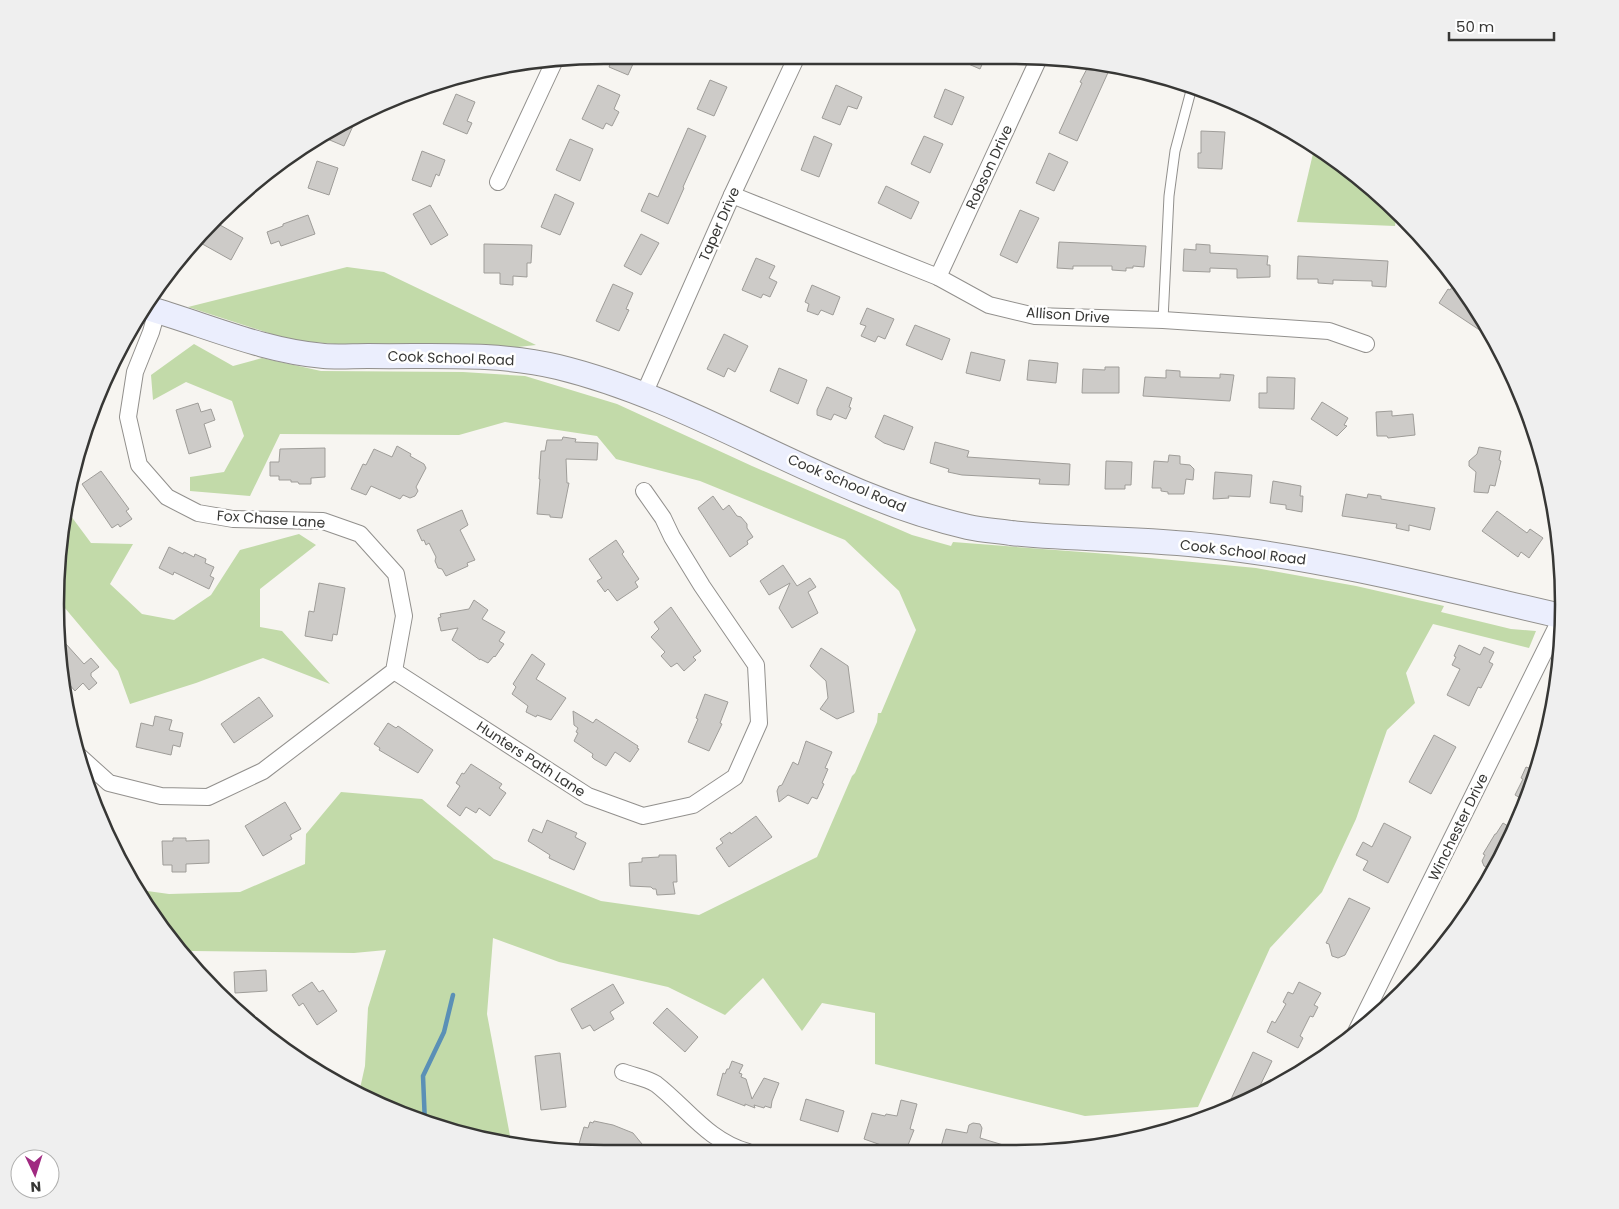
<svg xmlns="http://www.w3.org/2000/svg" width="1619" height="1209" font-family="Poppins,sans-serif">
  <rect width="100%" height="100%" fill="#f7f5f1"/>
  <g fill="#c2daa9">
    <path d="M1315,145L1397,211L1395,226L1297,222Z"/>
    <path d="M347,267L384,272L536,345L509,348L470,344L346,345L290,340L188,307Z"/>
    <path d="M194,344L233,366L262,358L321,371L463,372L525,376L617,404L752,466L912,535L951,546L953,542L1108,554L1256,568L1356,586L1444,606L1441,612L1511,629L1536,631L1529,648L1433,624L1406,673L1415,703L1387,730L1356,819L1322,892L1270,948L1198,1107L1085,1116L875,1064V1013L822,1003L802,1031L763,978L725,1015L668,987L559,962L493,938L487,1014L511,1141L428,1125L359,1093L365,1066L368,1008L386,950L354,953L193,951L182,953L168,939L140,890L169,894L240,892L305,864L306,834L341,792L422,799L494,859L601,901L699,915L817,857L852,776L855,773L877,722L878,713H881L916,630L899,591L845,540L700,481L616,459L597,436L505,422L459,435L280,434L250,496L190,491V477L224,472L244,436L232,401L186,382L153,400L151,375Z"/>
    <path d="M65,508L91,543L133,544L110,584L142,614L174,620L211,595L240,550L299,534L316,545L260,589V627L282,631L330,684L263,658L196,683L130,704L118,671L59,601Z"/>
  </g>
  <g fill="none" stroke-linecap="round" stroke-linejoin="round">
    <path stroke="#5a90b6" stroke-width="4.5" d="M425,1124L423,1076L444,1032L453,995"/>
  </g>
  <g fill="#cdcbc8" stroke="#9f9d99">
    <path d="M614,55H637L628,75L609,67Z"/>
    <path d="M950,56H986L980,69Z"/>
    <path d="M1090,63L1111,66L1077,141L1059,133L1082,83L1080,82Z"/>
    <path d="M710,80L727,87L714,116L697,109Z"/>
    <path d="M598,85L620,95L614,109L619,112L612,126L606,123L603,129L582,119Z"/>
    <path d="M836,85L862,97L857,109L848,106L840,125L822,118Z"/>
    <path d="M945,89L964,97L952,125L934,117Z"/>
    <path d="M456,94L475,102L467,121L472,123L467,134L443,124Z"/>
    <path d="M357,117L344,146L325,138L330,129Z"/>
    <path d="M688,128L706,136L683,187L684,188L668,224L641,211L649,193L658,197Z"/>
    <path d="M1201,131L1225,132L1222,169L1198,168V153H1201Z"/>
    <path d="M814,136L832,144L819,177L801,170Z"/>
    <path d="M924,136L943,144L930,173L911,164Z"/>
    <path d="M570,139L593,149L580,181L556,170Z"/>
    <path d="M422,151L445,160L439,176L436,174L431,187L412,180Z"/>
    <path d="M1049,153L1068,162L1054,191L1036,183Z"/>
    <path d="M317,161L338,168L329,195L308,188Z"/>
    <path d="M886,186L919,202L911,219L878,203Z"/>
    <path d="M555,194L574,203L560,235L541,227Z"/>
    <path d="M430,205L448,235L431,245L413,214Z"/>
    <path d="M1020,210L1039,218L1017,263L1000,255Z"/>
    <path d="M308,215L315,234L281,246L279,241L271,244L267,232L283,226V224Z"/>
    <path d="M213,221L243,238L231,260L197,241L202,231Z"/>
    <path d="M641,234L659,243L641,275L624,266Z"/>
    <path d="M1059,242L1146,246L1144,267L1133,266V268H1126V271L1112,270V266H1073V269L1057,268Z"/>
    <path d="M484,244L532,245L531,263H527V277L513,276V285L500,284V273H484Z"/>
    <path d="M1196,244L1210,245V253L1268,256L1267,265H1270V277L1237,278V269L1210,268V272L1183,271L1184,249L1196,250Z"/>
    <path d="M1298,256L1388,261L1386,287L1372,286V281L1333,280V284L1318,283V279H1297Z"/>
    <path d="M756,258L775,266L769,278L777,282L770,297L763,294L761,298L742,290Z"/>
    <path d="M1455,283L1461,287L1493,339L1439,303L1448,289L1450,290Z"/>
    <path d="M613,284L633,293L626,309L629,310L619,331L596,321Z"/>
    <path d="M812,285L840,297L833,315L821,310L818,315L807,311L809,304L805,302Z"/>
    <path d="M867,308L894,319L885,339L878,336L875,342L861,336L866,326L860,324Z"/>
    <path d="M915,325L950,339L942,360L906,345Z"/>
    <path d="M724,334L748,346L735,372L728,368L724,377L707,369Z"/>
    <path d="M971,352L1005,360L1000,381L966,373Z"/>
    <path d="M1029,360L1058,363L1056,383L1027,380Z"/>
    <path d="M1105,367H1119V393H1082L1083,369L1105,370Z"/>
    <path d="M779,368L807,380L798,404L770,391Z"/>
    <path d="M1166,370L1180,371V377L1220,378V374L1234,375L1230,401L1143,396L1145,377L1166,378Z"/>
    <path d="M1267,377L1295,378L1294,409L1259,408V393H1267Z"/>
    <path d="M827,387L852,398L849,407L851,408L846,419L834,414L831,420L817,415V410Z"/>
    <path d="M1322,402L1348,418L1344,425L1347,426L1337,436L1311,419Z"/>
    <path d="M198,403L201,412L211,409L215,420L204,424L211,447L189,454L176,410Z"/>
    <path d="M1392,411V416L1413,414L1415,435L1388,438L1387,436H1377L1376,412Z"/>
    <path d="M884,415L913,427L904,450L884,443L875,437Z"/>
    <path d="M563,437L576,439L575,442L598,443L597,460L566,459L567,483H569L562,518L550,517V515L537,514L540,479H539L541,451H545L547,440H562Z"/>
    <path d="M935,442L969,451L967,457L1070,464L1069,485L1039,484L1040,479L962,475L948,472L949,469L930,463Z"/>
    <path d="M397,446L411,454L410,456L424,464L426,468L416,487L418,491L415,496L410,498L403,495L400,499L371,486L366,495L351,489L363,464L366,465L374,449L392,457Z"/>
    <path d="M1479,447L1501,451L1499,460L1501,461L1495,486L1490,485L1488,493L1474,492L1476,472L1469,466V461L1477,454Z"/>
    <path d="M325,448V477L311,478V484H299L298,482H291V480H279V476H270V462H279L280,449Z"/>
    <path d="M1169,455L1180,456V464L1190,465L1194,469L1193,480L1186,479L1184,494H1168V492L1161,491V488H1152L1154,461L1168,462Z"/>
    <path d="M1106,461L1132,462L1131,485H1125V489H1105Z"/>
    <path d="M101,471L129,509L126,511L132,519L120,527L118,524L112,528L82,484Z"/>
    <path d="M1215,472L1252,475L1250,497L1228,496L1229,498L1213,499Z"/>
    <path d="M1273,481L1301,486L1300,496H1303L1302,512L1286,509V505L1270,503Z"/>
    <path d="M1346,494L1367,498L1368,494L1381,496V499L1435,508L1430,530L1409,525V531L1396,528L1397,524L1342,516Z"/>
    <path d="M713,496L723,510L729,505L737,516L741,517L747,524V528L753,537L747,541L748,544L730,557L698,508Z"/>
    <path d="M462,510L468,525L460,530L475,560L467,563L468,566L446,576L442,569L438,568L435,561L436,557L429,543L426,545L424,540L422,541L417,530Z"/>
    <path d="M1497,511L1527,533L1530,529L1543,538L1529,558L1521,552L1518,557L1482,531Z"/>
    <path d="M616,540L624,552L622,554L639,579L635,582L638,587L617,601L608,589L605,592L597,581L602,578L589,559Z"/>
    <path d="M169,547L183,554L184,552L194,557L195,554L206,559L205,563L214,567L210,576L214,578L209,589L174,572L173,575L159,568Z"/>
    <path d="M783,565L797,586L810,578L816,587L808,592L818,613L792,628L779,608L790,583L769,595L760,581Z"/>
    <path d="M319,583L345,588L337,635L333,634L332,641L305,636L309,611L314,612Z"/>
    <path d="M474,600L488,610L482,619L505,632L499,641L504,644L495,657L494,656L488,663L480,659V660L452,640L458,628L441,631L438,618L441,617L440,614L469,609Z"/>
    <path d="M671,607L701,651L693,657L696,660L684,671L677,663L671,667L661,656L665,652L651,637L659,629L654,622Z"/>
    <path d="M57,634L84,664L91,658L99,667L91,673V676L97,683L89,690L83,683L75,691L68,683L62,688Z"/>
    <path d="M1459,645L1480,655L1484,647L1494,652L1489,662L1493,664L1481,688L1478,687L1469,706L1447,695L1460,669L1452,665L1456,657L1454,656Z"/>
    <path d="M821,648L848,666L854,712L837,719L820,709L828,698L826,681L810,666Z"/>
    <path d="M532,654L545,664L536,679L566,698L551,720L537,715L536,717L526,712L528,706L512,694L516,687L513,684Z"/>
    <path d="M705,694L728,702L720,723L722,724L709,751L688,742L698,719L696,718Z"/>
    <path d="M259,697L273,716L234,743L221,724Z"/>
    <path d="M573,711L593,723L596,719L638,746L637,748L639,749L630,762L615,752L606,766L594,759L592,757L593,754L574,741L578,733L576,732L578,728L574,725Z"/>
    <path d="M155,716L172,720L169,730L183,733L180,747L173,745L171,755L136,747L141,723L153,726Z"/>
    <path d="M388,723L396,728L398,726L433,750L418,773L379,750L380,748L374,744Z"/>
    <path d="M1434,735L1456,747L1431,794L1409,782Z"/>
    <path d="M806,741L832,752L825,768L828,769L822,783L824,784L817,799L812,797L808,804L788,795L779,802L777,791L779,786L782,785L793,762L798,765Z"/>
    <path d="M471,764L502,784L499,788L506,793L490,816L479,808L476,813L466,807L460,816L447,806L460,786L456,783L462,773L464,774Z"/>
    <path d="M1526,767L1537,771L1535,781L1526,801L1515,795L1523,779L1521,778Z"/>
    <path d="M285,802L301,829L290,835L292,839L263,856L245,826Z"/>
    <path d="M756,816L772,837L729,867L716,848L723,843L720,839L730,832L731,834Z"/>
    <path d="M547,820L577,833L575,837L586,843L574,870L549,858L550,855L528,841L533,829L542,833Z"/>
    <path d="M1384,823L1411,837L1388,883L1363,870L1368,861L1356,855L1363,842L1372,847Z"/>
    <path d="M1503,823L1513,829L1494,871L1484,866L1482,861L1485,855L1483,854L1495,834H1496Z"/>
    <path d="M173,838H186V841L209,840V863L186,864V872H172V865H163L162,841H173Z"/>
    <path d="M659,855H676L677,882H673L675,894L657,895L656,889H653L651,887L630,886L629,863L642,862V858L659,857Z"/>
    <path d="M1349,898L1370,908L1345,955L1338,958L1332,956L1329,944L1326,943Z"/>
    <path d="M266,970L267,991L235,993L234,972Z"/>
    <path d="M312,982L319,992L323,990L337,1011L317,1025L303,1003L299,1006L292,995Z"/>
    <path d="M1299,982L1321,993L1314,1005L1318,1007L1313,1017L1310,1016L1300,1036L1303,1038L1298,1048L1267,1032L1272,1021L1275,1023L1286,1004L1283,1002L1288,992L1293,994Z"/>
    <path d="M613,984L624,1003L610,1012L614,1019L594,1031L590,1025L582,1029L571,1009Z"/>
    <path d="M667,1008L698,1037L685,1052L653,1023Z"/>
    <path d="M1253,1052L1272,1061L1256,1094L1225,1112Z"/>
    <path d="M560,1053L566,1107L541,1110L535,1056Z"/>
    <path d="M732,1061L743,1065L739,1073L742,1074L741,1077L746,1079L752,1099L764,1078L779,1083L772,1101L771,1108L765,1106L764,1108L754,1105L755,1108L745,1104V1106L717,1095L723,1073L725,1074L727,1069H729Z"/>
    <path d="M806,1099L844,1111L838,1132L800,1120Z"/>
    <path d="M901,1100L917,1104L910,1129L914,1130L906,1150L892,1151L881,1148V1145L864,1139L872,1113L885,1116L886,1114L897,1116Z"/>
    <path d="M594,1121L613,1125L633,1133L642,1144L634,1152L610,1153L579,1144L584,1127L588,1128L590,1122L593,1123Z"/>
    <path d="M973,1123L980,1124L982,1128L980,1138L1010,1147V1150H940L946,1129L967,1133L969,1125Z"/>
  </g>
  <g fill="none" stroke-linecap="round" stroke-linejoin="round">
    <g stroke="#92908d" stroke-width="11">
      <path id="lane" d="M1163,320L1169,196L1175,151L1192,87"/>
    </g>
    <g stroke="#92908d" stroke-width="18">
      <g id="street">
        <path d="M498,182L554,62"/>
        <path d="M732,195L938,277L989,305L1035,316L1163,320L1329,331L1366,344"/>
        <path d="M938,277L1040,56"/>
        <path d="M644,394L732,195L797,56"/>
        <path d="M394,671L588,796L643,816L693,805L735,777L759,723L756,665L702,586L672,537L663,518L644,491"/>
        <path d="M79,756L109,783L161,796L208,797L263,771L394,671L404,616L396,574L360,534L323,521L233,519L198,513L167,497L139,465L128,417L135,372L151,332L157,311"/>
        <path d="M1354,1036L1561,618"/>
        <path d="M623,1072C633,1076 647,1078 656,1084C687,1108 708,1141 748,1152"/>
      </g>
    </g>
    <g stroke="#92908d" stroke-width="26">
      <path id="secondary" d="M147,308C206,325 263,351 324,356C338,357 353,356 368,356C432,357 495,352 558,367C701,402 824,494 968,527C982,530 997,531 1011,533C1077,540 1143,538 1209,546C1328,559 1444,589 1561,616"/>
    </g>
    <use href="#lane" stroke="#fff" stroke-width="9"/>
    <use href="#street" stroke="#fff" stroke-width="16"/>
    <use href="#secondary" stroke="#ebeefd" stroke-width="24"/>
  </g>
  <g text-anchor="middle" dominant-baseline="central" stroke-width="5" stroke-linejoin="round" paint-order="stroke">
    <g font-size="14" fill="#373735" stroke="#fff">
      <text transform="translate(989 167) rotate(-65)">Robson Drive</text>
      <text transform="translate(719 224) rotate(-66)">Taper Drive</text>
      <text transform="translate(1068 315) rotate(4)">Allison Drive</text>
      <text transform="translate(451 358) rotate(2)">Cook School Road</text>
      <text transform="translate(847 483) rotate(23)">Cook School Road</text>
      <text transform="translate(271 519) rotate(4)">Fox Chase Lane</text>
      <text transform="translate(1243 552) rotate(7)">Cook School Road</text>
      <text transform="translate(531 759) rotate(33)">Hunters Path Lane</text>
      <text transform="translate(1458 827) rotate(-64)">Winchester Drive</text>
    </g>
  </g>
  <path d="M0 0H1619V1209H0ZM604 64H1015A540 540 0 0 1 1555 604V605A540 540 0 0 1 1015 1145H604A540 540 0 0 1 64 605V604A540 540 0 0 1 604 64Z" fill="#efefef" fill-rule="evenodd"/>
  <path fill="none" stroke="#373735" stroke-width="2.5" d="M604 64H1015A540 540 0 0 1 1555 604V605A540 540 0 0 1 1015 1145H604A540 540 0 0 1 64 605V604A540 540 0 0 1 604 64Z"/>
  <g transform="translate(35 1174) rotate(176)"><circle r="24" fill="#ffffff" stroke="#afafae"/>
  <path d="M0-4L9 19L0 12L-9 19Z" fill="#a02981"/>
  <text y="-8" font-size="14" font-weight="bold" text-anchor="middle" fill="#373735">N</text>
  </g>
  <path d="M1449 32v8h105v-8" fill="none" stroke="#373735" stroke-width="2.5"/>
  <text x="1456" y="32" font-size="15" fill="#373735" stroke="#ffffff" stroke-width="4" paint-order="stroke">50 m</text>
</svg>
